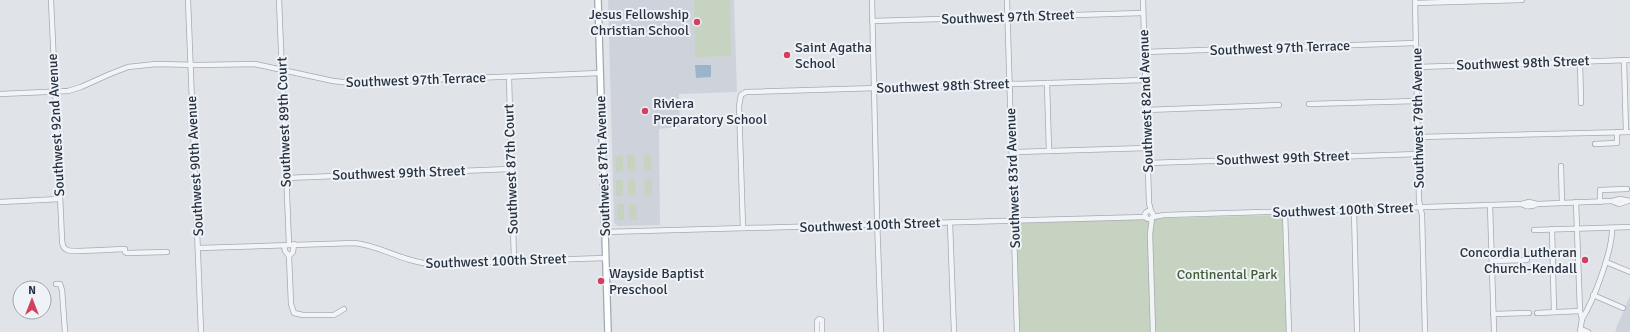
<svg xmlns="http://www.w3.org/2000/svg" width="1630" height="332" font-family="Signika,sans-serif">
  <rect width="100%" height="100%" fill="#e0e4e9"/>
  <g fill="#ced3db">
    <path d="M608,0H734L737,92L679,94L680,127L659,129L660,225L618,226L614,223Z"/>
    <path d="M1630,296V332H1615L1617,326Z"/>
  </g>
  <g fill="#c6d3c0">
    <path d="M694,0H730L731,56L695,57Z"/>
    <path d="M623,155V171L616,172L615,156Z"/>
    <path d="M627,155H635V171H628Z"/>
    <path d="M644,155H651V170L644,171Z"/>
    <path d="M635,179L636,195H628V180Z"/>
    <path d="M644,179H652V195H645Z"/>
    <rect x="616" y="180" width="7" height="16"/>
    <rect x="617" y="204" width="7" height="16"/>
    <path d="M629,204H636L637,220H629Z"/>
    <path d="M1279,215L1284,220L1287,332H1019L1016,227L1021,222Z"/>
  </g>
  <path fill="#99b4cb" d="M695,65H711V77L696,78Z"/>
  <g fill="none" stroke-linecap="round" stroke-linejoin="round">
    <g stroke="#a5abb3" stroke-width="6">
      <g id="minor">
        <path d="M51,0L62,239C62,243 63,248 67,250C76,253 113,249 125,249V252L127,253L167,252"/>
        <path d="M188,0L201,332"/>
        <path d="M279,0L289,244"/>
        <path d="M872,0L877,218L881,332"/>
        <path d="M1007,0L1017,332"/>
        <path d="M1143,0L1149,203L1151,211"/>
        <path d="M1415,0L1419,201L1422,215L1425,332"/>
        <path d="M1415,3L1522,0"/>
        <path d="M872,21L1143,13"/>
        <path d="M1144,52L1416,43"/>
        <path d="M1624,60L1626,132"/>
        <path d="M1580,61L1581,103"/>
        <path d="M1417,67L1630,60"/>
        <path d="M509,77L514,261"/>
        <path d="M1047,83L1049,151"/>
        <path d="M0,94L68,91L81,87L110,74L128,67L156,64L199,65L255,64L333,81L351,83L600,73"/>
        <path d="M1309,104L1417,101"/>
        <path d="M1146,110L1279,105"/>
        <path d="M1418,137L1630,132"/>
        <path d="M1595,144L1617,143V132"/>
        <path d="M1013,152L1147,148"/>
        <path d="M1148,163L1419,154"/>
        <path d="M1561,166L1562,203"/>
        <path d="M286,178L512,169"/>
        <path d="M1612,201L1619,204L1628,201"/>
        <path d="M0,202L60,199"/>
        <path d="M1576,202L1580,311L1582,319L1580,332"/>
        <path d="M1600,202V190L1627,189"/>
        <path d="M1522,204C1526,207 1532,207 1537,204"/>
        <path d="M1490,205L1494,331"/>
        <path d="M1354,210L1357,331"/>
        <circle cx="1149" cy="215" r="4"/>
        <path d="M1285,212L1289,332"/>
        <path d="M1153,217L1164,215L1490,205L1522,204L1529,202L1537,204L1612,201L1620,199L1630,201"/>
        <path d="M1152,218L1150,234L1153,332"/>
        <path d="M950,223L954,332"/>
        <path d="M743,228L739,106L741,95L746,92L1145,80"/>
        <path d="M1552,229L1554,312"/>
        <path d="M1534,230L1630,227"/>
        <path d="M605,232L1146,217"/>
        <path d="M284,245L285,251L289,256"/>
        <path d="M199,248L355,243C382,246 403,262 431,264L605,258"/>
        <path d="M289,256L291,304L294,313L303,315H334L344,309"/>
        <path d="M289,256L293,252L294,244"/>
        <path d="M1492,261L1527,260"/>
        <path d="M1606,262L1630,272"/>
        <path d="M56,284H60L62,290L65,332"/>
        <path d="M1593,295L1623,308"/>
        <path d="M1537,313L1580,311"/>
        <path d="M1493,314L1529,313"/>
        <path d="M1582,319C1594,300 1613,249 1612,228"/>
        <path d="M1581,329L1588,332"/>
        <path d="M817,332V321L819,319L822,320V332"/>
      </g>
    </g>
    <g stroke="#9ea9b5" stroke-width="8">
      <path id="major" d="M598,0L608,332"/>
    </g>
    <use href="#minor" stroke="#f2f4f7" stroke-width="4.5"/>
    <use href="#major" stroke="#fff" stroke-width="5.5"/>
  </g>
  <g fill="#d3405f" stroke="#eff3f7" stroke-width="1.5">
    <circle cx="697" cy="22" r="4"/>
    <circle cx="787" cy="55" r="4"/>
    <circle cx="645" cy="111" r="4"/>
    <circle cx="1585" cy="260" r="4"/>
    <circle cx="601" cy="281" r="4"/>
  </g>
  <g text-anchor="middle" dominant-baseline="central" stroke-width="4" stroke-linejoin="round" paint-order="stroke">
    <g font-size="14" fill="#283241" stroke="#eff3f7" text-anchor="start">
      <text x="689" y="14" text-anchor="end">Jesus Fellowship<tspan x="689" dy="16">Christian School</tspan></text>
      <text x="795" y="47">Saint Agatha<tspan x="795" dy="16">School</tspan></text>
      <text x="653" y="103">Riviera<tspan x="653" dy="16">Preparatory School</tspan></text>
      <text x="1577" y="252" text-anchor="end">Concordia Lutheran<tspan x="1577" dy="16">Church-Kendall</tspan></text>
      <text x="609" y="273">Wayside Baptist<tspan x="609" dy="16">Preschool</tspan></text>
    </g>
    <g font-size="14" fill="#283241" stroke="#eff3f7">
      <text transform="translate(1008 17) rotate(-2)">Southwest 97th Street</text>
      <text transform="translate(1280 48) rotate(-2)">Southwest 97th Terrace</text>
      <text transform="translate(1523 63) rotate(-2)">Southwest 98th Street</text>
      <text transform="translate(416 80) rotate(-2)">Southwest 97th Terrace</text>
      <text transform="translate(943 86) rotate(-2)">Southwest 98th Street</text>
      <text transform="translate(1146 101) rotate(-92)">Southwest 82nd Avenue</text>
      <text transform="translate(1418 118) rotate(-91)">Southwest 79th Avenue</text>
      <text transform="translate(284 122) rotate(-92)">Southwest 89th Court</text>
      <text transform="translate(56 125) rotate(-93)">Southwest 92nd Avenue</text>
      <text transform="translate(1283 158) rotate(-2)">Southwest 99th Street</text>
      <text transform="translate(195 166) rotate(-93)">Southwest 90th Avenue</text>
      <text transform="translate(603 166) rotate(-92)">Southwest 87th Avenue</text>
      <text transform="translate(511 169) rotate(-92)">Southwest 87th Court</text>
      <text transform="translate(399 173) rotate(-2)">Southwest 99th Street</text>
      <text transform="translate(1013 178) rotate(-92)">Southwest 83rd Avenue</text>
      <text transform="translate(1343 210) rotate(-2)">Southwest 100th Street</text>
      <text transform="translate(870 225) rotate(-2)">Southwest 100th Street</text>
      <text transform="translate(496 261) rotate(-2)">Southwest 100th Street</text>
    </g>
    <g font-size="14" fill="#3f5d35" stroke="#eff3f7">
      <text x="1227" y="274">Continental Park</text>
    </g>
  </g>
  <g transform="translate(32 300)"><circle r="19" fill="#eff3f7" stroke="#9fa6ae"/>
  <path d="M0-3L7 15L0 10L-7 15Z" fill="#d3405f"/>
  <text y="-6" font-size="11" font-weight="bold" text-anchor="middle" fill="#283241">N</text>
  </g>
</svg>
